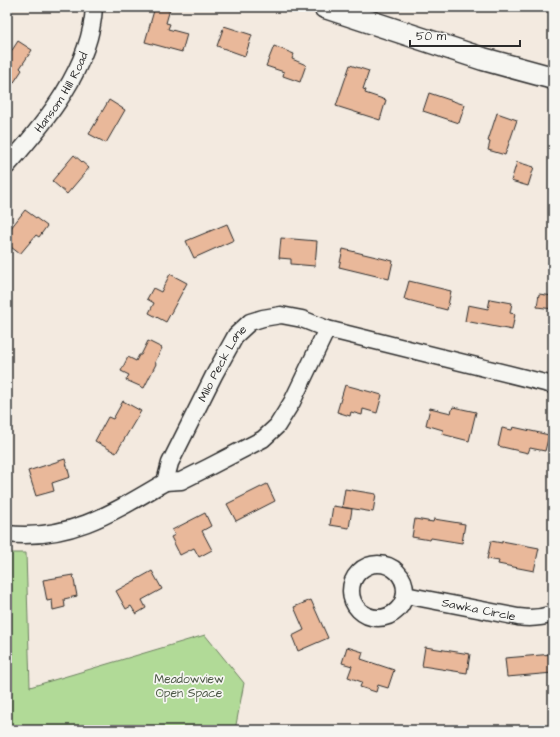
<svg xmlns="http://www.w3.org/2000/svg" width="560" height="737" font-family="'Architects Daughter',sans-serif">
	<style>
		.green { fill: #b1da97; stroke: #6e8261 }
		.building { fill: #e9b89a; stroke: #2b2b2b }
		.lines { fill: none; stroke-linecap: round; stroke-linejoin: round }
		.street-casing { stroke: #2b2b2b; stroke-width: 19 }
		.primary-casing { stroke: #2b2b2b; stroke-width: 25 }
		.street { stroke: #f6f6f2; stroke-width: 16 }
		.primary { stroke: #f6f6f2; stroke-width: 22 }
		.labels { text-anchor: middle; dominant-baseline: central; stroke-width: 3.5; stroke-linejoin: round; paint-order: stroke }
		.street-label { font-size: 12px; fill: #2b2b2b; stroke: #f6f6f2 }
		.park-label { font-size: 12px; fill: #4c5746; stroke: #f6f6f2 }
	</style>
	<rect width="100%" height="100%" fill="#f3eae0"/>
	<filter id="ink" filterUnits="userSpaceOnUse"><feTurbulence type="fractalNoise" baseFrequency=".025" numOctaves="2"/><feDisplacementMap in="SourceGraphic" scale="8" xChannelSelector="R" yChannelSelector="G"/><feConvolveMatrix kernelMatrix="1 2 1 2 8 2 1 2 1" color-interpolation-filters="sRGB"/></filter>
	<g filter="url(#ink)">
		<path class="green" d="M 7,553 L 26,553 L 30,687 L 205,635 L 244,683 L 235,730 L 7,730 Z"/>
		<path class="building" d="M 155,7 L 163,7 L 170,9 L 166,23 L 170,24 L 168,29 L 187,34 L 182,52 L 145,42 Z
			M 224,26 L 252,35 L 245,56 L 217,46 Z
			M 18,41 L 32,50 L 20,68 L 22,70 L 7,93 L 7,58 Z
			M 274,46 L 294,54 L 292,59 L 306,65 L 300,82 L 283,76 L 284,72 L 266,66 Z
			M 350,65 L 369,71 L 363,89 L 366,90 L 365,93 L 386,100 L 380,120 L 336,106 Z
			M 429,93 L 465,105 L 459,123 L 423,111 Z
			M 109,100 L 125,110 L 106,143 L 89,134 Z
			M 497,113 L 517,120 L 505,155 L 488,150 L 490,142 L 488,141 Z
			M 74,155 L 89,168 L 67,194 L 52,181 Z
			M 517,162 L 534,167 L 528,186 L 511,181 Z
			M 25,210 L 47,226 L 39,237 L 36,235 L 20,254 L 7,244 L 7,233 Z
			M 227,224 L 234,240 L 194,258 L 186,241 Z
			M 281,238 L 317,241 L 315,266 L 291,264 L 291,259 L 279,258 Z
			M 343,249 L 393,261 L 389,279 L 339,267 Z
			M 170,274 L 187,283 L 166,322 L 149,313 L 154,303 L 147,299 L 153,288 L 161,292 Z
			M 409,281 L 451,291 L 447,310 L 404,299 Z
			M 539,294 L 553,296 L 553,309 L 537,307 Z
			M 490,299 L 512,303 L 510,313 L 515,314 L 512,330 L 465,321 L 468,305 L 488,309 Z
			M 148,341 L 162,348 L 155,362 L 156,364 L 144,388 L 126,380 L 129,375 L 121,371 L 128,357 L 136,361 L 139,355 L 141,355 Z
			M 345,385 L 382,395 L 377,413 L 363,409 L 362,415 L 351,412 L 350,416 L 337,412 Z
			M 123,401 L 141,411 L 116,453 L 95,441 L 108,417 L 113,419 Z
			M 453,407 L 476,412 L 469,441 L 442,434 L 443,430 L 426,425 L 430,408 L 451,413 Z
			M 513,427 L 549,435 L 545,451 L 530,448 L 528,453 L 498,446 L 502,428 L 512,430 Z
			M 65,459 L 70,477 L 52,483 L 54,491 L 36,496 L 28,471 Z
			M 267,484 L 275,501 L 236,521 L 227,504 Z
			M 345,489 L 376,494 L 373,512 L 342,507 Z
			M 333,506 L 352,509 L 349,528 L 330,525 Z
			M 205,513 L 211,526 L 202,531 L 212,550 L 199,557 L 194,548 L 180,555 L 171,537 L 175,535 L 172,530 Z
			M 415,519 L 433,522 L 434,519 L 465,524 L 462,543 L 431,538 L 430,540 L 412,537 Z
			M 491,541 L 502,543 L 502,541 L 539,548 L 534,571 L 498,564 L 499,561 L 487,559 Z
			M 152,571 L 162,589 L 142,600 L 146,608 L 136,614 L 131,606 L 126,609 L 116,591 Z
			M 73,575 L 77,596 L 64,599 L 65,607 L 53,610 L 52,600 L 47,601 L 43,580 Z
			M 311,600 L 328,638 L 298,651 L 292,636 L 304,630 L 294,607 Z
			M 347,647 L 363,652 L 361,659 L 394,670 L 388,688 L 378,685 L 376,692 L 360,687 L 362,682 L 348,677 L 352,666 L 342,663 Z
			M 425,647 L 470,654 L 467,673 L 422,666 Z
			M 553,654 L 553,673 L 507,677 L 505,658 Z"/>
		<g class="lines">
			<g class="street-casing">
				<g id="street">
					<path id="s1" d="M 7,166 C 45,123 91,68 94,7"/>
					<path d="M 165,482 L 181,481 L 209,467 L 263,439 L 277,426 L 292,402 L 327,329"/>
					<path id="s2" d="M 7,534 C 69,541 114,512 165,482 L 170,463 L 214,375 L 236,335 L 250,322 L 263,318 L 281,315 L 302,319 L 327,329 L 553,385"/>
					<circle cx="378" cy="591" r="27"/>
					<path id="s3" d="M 405,595 L 518,617 C 531,619 541,618 553,614"/>
				</g>
			</g>
			<g class="primary-casing">
				<path id="primary" d="M 325,7 L 483,59 L 553,78"/>
			</g>
			<use href="#street" class="street"/>
			<use href="#primary" class="primary"/>
		</g>
	</g>
	<g class="labels">
		<g class="street-label">
			<text stroke="none"><textPath href="#s1" startOffset="92">Hansom Hill Road</textPath></text>
			<text stroke="none"><textPath href="#s2" startOffset="302">Milo Peck Lane</textPath></text>
			<text stroke="none"><textPath href="#s3" startOffset="75">Sawka Circle</textPath></text>
		</g>
		<g class="park-label">
			<text x="189" y="679">Meadowview<tspan x="189" dy="14">Open Space</tspan></text>
		</g>
	</g>
	<rect width="560" height="737" fill="none" stroke="#f6f6f2" stroke-width="24"/>
	<rect x="12" y="12" width="536" height="713" fill="none" stroke="#2b2b2b" stroke-width="1.5" filter="url(#ink)"/>
	<path d="M410 40v6h110v-6" fill="none" stroke="#2b2b2b" stroke-width="2"/>
	<text x="416" y="40" font-size="12" fill="#2b2b2b" stroke="#f6f6f2" stroke-width="3" paint-order="stroke">50 m</text>
</svg>
